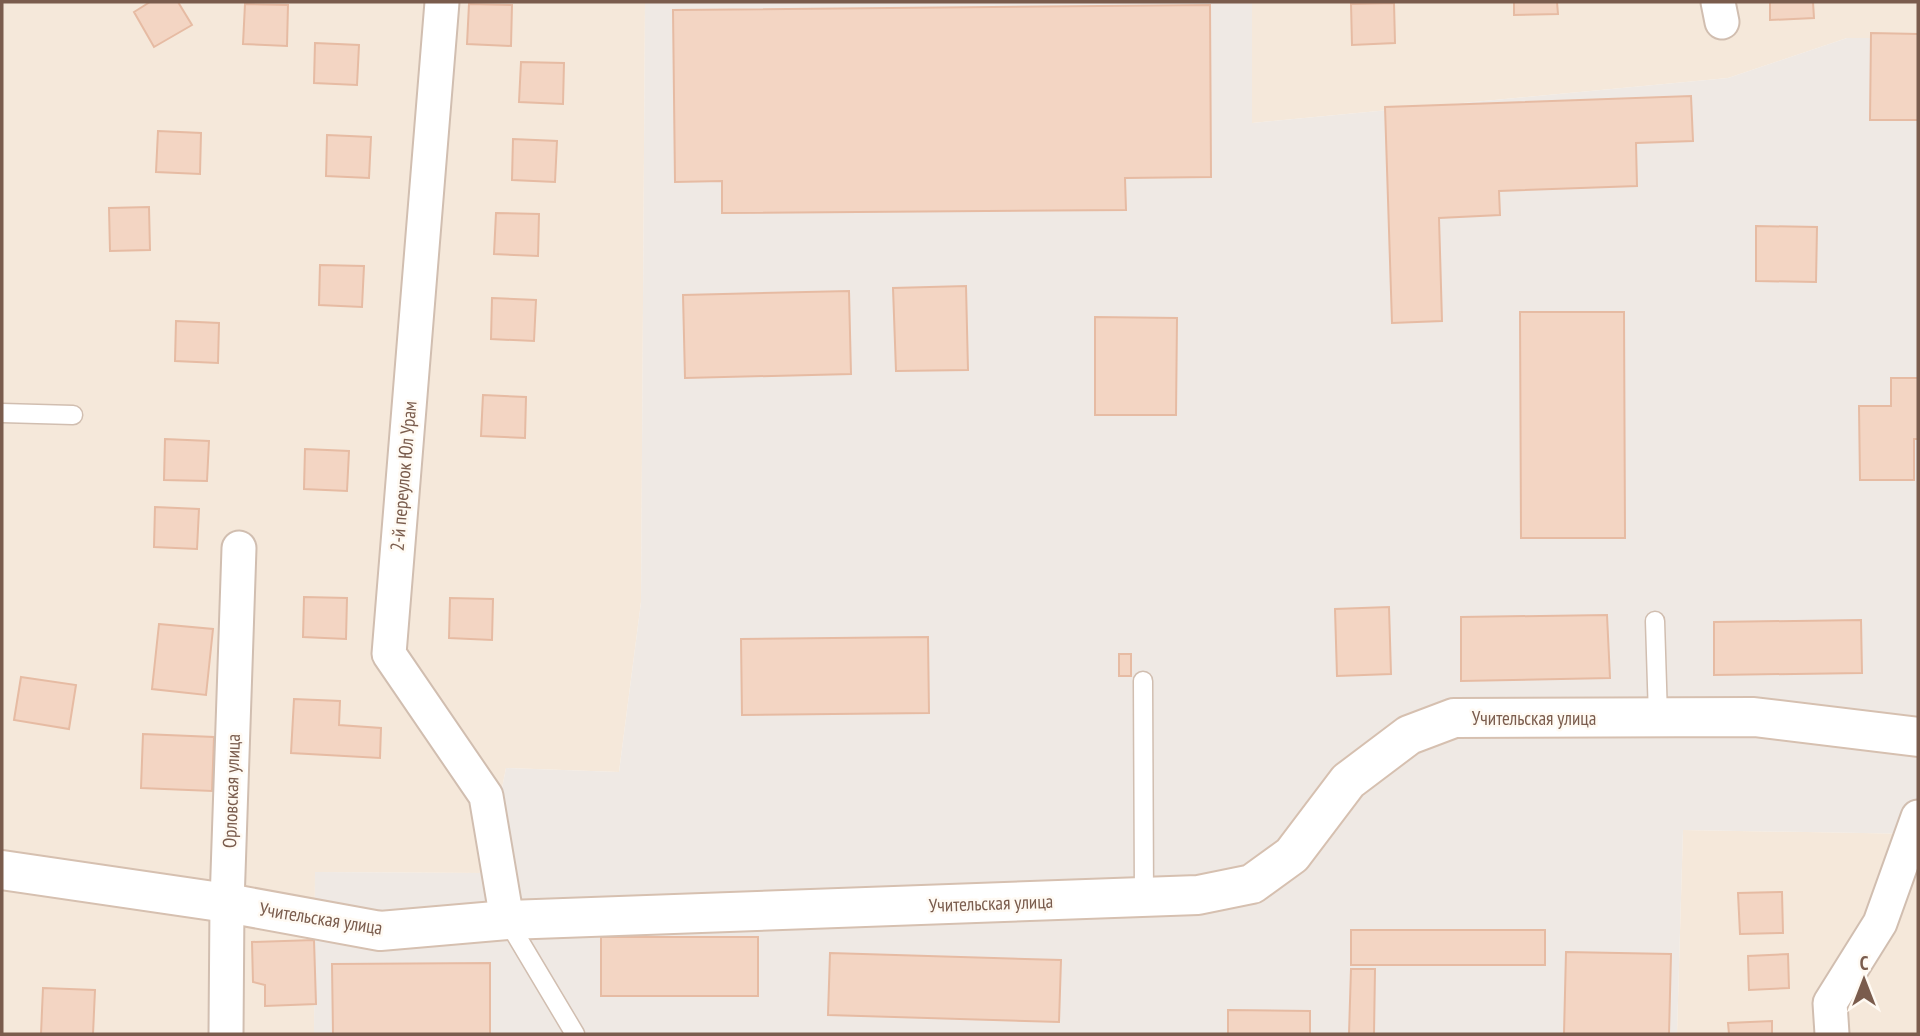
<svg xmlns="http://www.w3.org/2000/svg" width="1920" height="1036" font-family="'PT Sans Narrow',sans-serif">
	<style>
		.residential { fill: #f5e8da }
		.industrial { fill: #efe9e4 }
		.building { fill: #f3d5c3; stroke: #e6bba3; stroke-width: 2 }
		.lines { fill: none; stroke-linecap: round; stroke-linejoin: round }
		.lane-casing { stroke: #d1beb0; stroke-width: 21 }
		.street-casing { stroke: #d1beb0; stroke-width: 37 }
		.secondary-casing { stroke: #d6c0b0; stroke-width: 42 }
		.lane { stroke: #fff; stroke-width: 18 }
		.street { stroke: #fff; stroke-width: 33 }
		.secondary { stroke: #fff; stroke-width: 38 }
		.labels { text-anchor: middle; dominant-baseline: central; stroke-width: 5; stroke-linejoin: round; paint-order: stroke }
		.street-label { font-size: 19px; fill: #7a5c4d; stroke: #fffaf3 }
	</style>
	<rect width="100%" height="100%" fill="#fdf6ec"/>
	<path class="residential" d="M 2,2 L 645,2 L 641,602 L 619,772 L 506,768 L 485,873 L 315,872 L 314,1034 L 2,1034 Z
		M 1252,2 L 1918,2 L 1918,38 L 1847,38 L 1728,78 L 1252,123 Z
		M 1683,830 L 1918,834 L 1918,1034 L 1677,1034 Z"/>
	<path class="industrial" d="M 645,2 L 1252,2 L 1252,123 L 1728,78 L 1847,38 L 1918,38 L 1918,834 L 1683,830 L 1677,1034 L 314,1034 L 315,872 L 485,873 L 506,768 L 619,772 L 641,602 Z"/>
	<path class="building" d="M 150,2 L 178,2 L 192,25 L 154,47 L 134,12 Z
		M 1514,2 L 1557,2 L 1558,14 L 1514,15 Z
		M 1770,2 L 1813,2 L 1814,18 L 1770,20 Z
		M 1394,3 L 1395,43 L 1352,45 L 1351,4 Z
		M 245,4 L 288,5 L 287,46 L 243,44 Z
		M 469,4 L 512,5 L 511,46 L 467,44 Z
		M 1210,5 L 1211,177 L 1125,178 L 1126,210 L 722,213 L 722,181 L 675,182 L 673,10 Z
		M 1871,33 L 1918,34 L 1918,120 L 1870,120 Z
		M 315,43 L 359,45 L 357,85 L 314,83 Z
		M 521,62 L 564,63 L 563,104 L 519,102 Z
		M 1691,96 L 1693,141 L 1636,143 L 1637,186 L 1499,191 L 1500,215 L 1439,218 L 1442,321 L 1392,323 L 1385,107 Z
		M 158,131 L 201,133 L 200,174 L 156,172 Z
		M 327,135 L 371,137 L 369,178 L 326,176 Z
		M 513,139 L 557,141 L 555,182 L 512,180 Z
		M 149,207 L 150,250 L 110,251 L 109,208 Z
		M 496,213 L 539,214 L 538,256 L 494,254 Z
		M 1756,226 L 1817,227 L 1816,282 L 1756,281 Z
		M 320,265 L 364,266 L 362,307 L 319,305 Z
		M 966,286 L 968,370 L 896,371 L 893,288 Z
		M 849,291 L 851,374 L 685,378 L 683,295 Z
		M 492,298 L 536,300 L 534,341 L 491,339 Z
		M 1520,312 L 1624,312 L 1625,538 L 1521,538 Z
		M 1095,317 L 1177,318 L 1176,415 L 1095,415 Z
		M 176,321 L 219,323 L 218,363 L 175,361 Z
		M 1891,378 L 1918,378 L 1918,439 L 1914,439 L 1914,480 L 1860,480 L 1859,406 L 1891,406 Z
		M 483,395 L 526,397 L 525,438 L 481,436 Z
		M 165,439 L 209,441 L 207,481 L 164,480 Z
		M 305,449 L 349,451 L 347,491 L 304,489 Z
		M 155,507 L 199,509 L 197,549 L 154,547 Z
		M 304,597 L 347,598 L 346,639 L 303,637 Z
		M 450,598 L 493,599 L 492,640 L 449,638 Z
		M 1389,607 L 1391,674 L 1337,676 L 1335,609 Z
		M 1607,615 L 1610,678 L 1461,681 L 1461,617 Z
		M 1861,620 L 1862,673 L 1714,675 L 1714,622 Z
		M 159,624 L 213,629 L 206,695 L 152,689 Z
		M 928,637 L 929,713 L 742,715 L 741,639 Z
		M 1119,654 L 1131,654 L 1131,676 L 1119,676 Z
		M 21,677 L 76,685 L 69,729 L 14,720 Z
		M 294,699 L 340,701 L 339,725 L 381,728 L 380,758 L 291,753 Z
		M 143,734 L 214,737 L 212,791 L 141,788 Z
		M 1782,892 L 1783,933 L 1740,934 L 1738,893 Z
		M 1351,930 L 1545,930 L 1545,965 L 1351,965 Z
		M 601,937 L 758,937 L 758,996 L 601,996 Z
		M 314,940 L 316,1004 L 265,1006 L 265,985 L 253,982 L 252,942 Z
		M 1566,952 L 1671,954 L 1669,1034 L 1564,1034 Z
		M 830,953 L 1061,960 L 1059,1022 L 828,1015 Z
		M 1788,954 L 1789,988 L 1749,990 L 1748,956 Z
		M 490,963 L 490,1034 L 333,1034 L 332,964 Z
		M 1351,969 L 1375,969 L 1374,1034 L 1349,1034 Z
		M 43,988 L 95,990 L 93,1034 L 41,1034 Z
		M 1228,1010 L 1310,1011 L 1310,1034 L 1228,1034 Z
		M 1772,1021 L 1772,1034 L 1729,1034 L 1728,1023 Z"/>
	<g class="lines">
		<g class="lane-casing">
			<path id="lane" d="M 2,413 L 73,415
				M 1655,621 L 1658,717
				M 1143,681 L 1144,897
				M 507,920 L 575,1034"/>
		</g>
		<g class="street-casing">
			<path id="street" d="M 442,2 L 389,654 L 486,796 L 507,920
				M 1718,2 L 1722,22
				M 226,1034 L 227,903 L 239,548
				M 1832,1034 L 1830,1003 L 1880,923 L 1918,817"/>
		</g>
		<g class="secondary-casing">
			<path id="secondary" d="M 2,870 L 227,903 L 380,931 L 507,920 L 1198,895 L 1252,884 L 1292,855 L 1348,781 L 1409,735 L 1454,718 L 1754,717 L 1918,737"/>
		</g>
		<use href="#lane" class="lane"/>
		<use href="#street" class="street"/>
		<use href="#secondary" class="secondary"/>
	</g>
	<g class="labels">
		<g class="street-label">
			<text transform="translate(403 476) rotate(-85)">2-й переулок Юл Урам</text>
			<text x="1534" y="718">Учительская улица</text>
			<text transform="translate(231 791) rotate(-88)">Орловская улица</text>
			<text transform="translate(991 903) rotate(-2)">Учительская улица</text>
			<text transform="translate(321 918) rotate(9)">Учительская улица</text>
		</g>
	</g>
	<rect width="1920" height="1036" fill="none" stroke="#7a5c4d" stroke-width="7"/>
	<g transform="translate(1864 980)" stroke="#fffaf3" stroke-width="5" paint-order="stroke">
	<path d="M0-5L12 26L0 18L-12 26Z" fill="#7a5c4d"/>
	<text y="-10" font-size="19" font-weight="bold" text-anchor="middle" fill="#7a5c4d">С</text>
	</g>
</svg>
